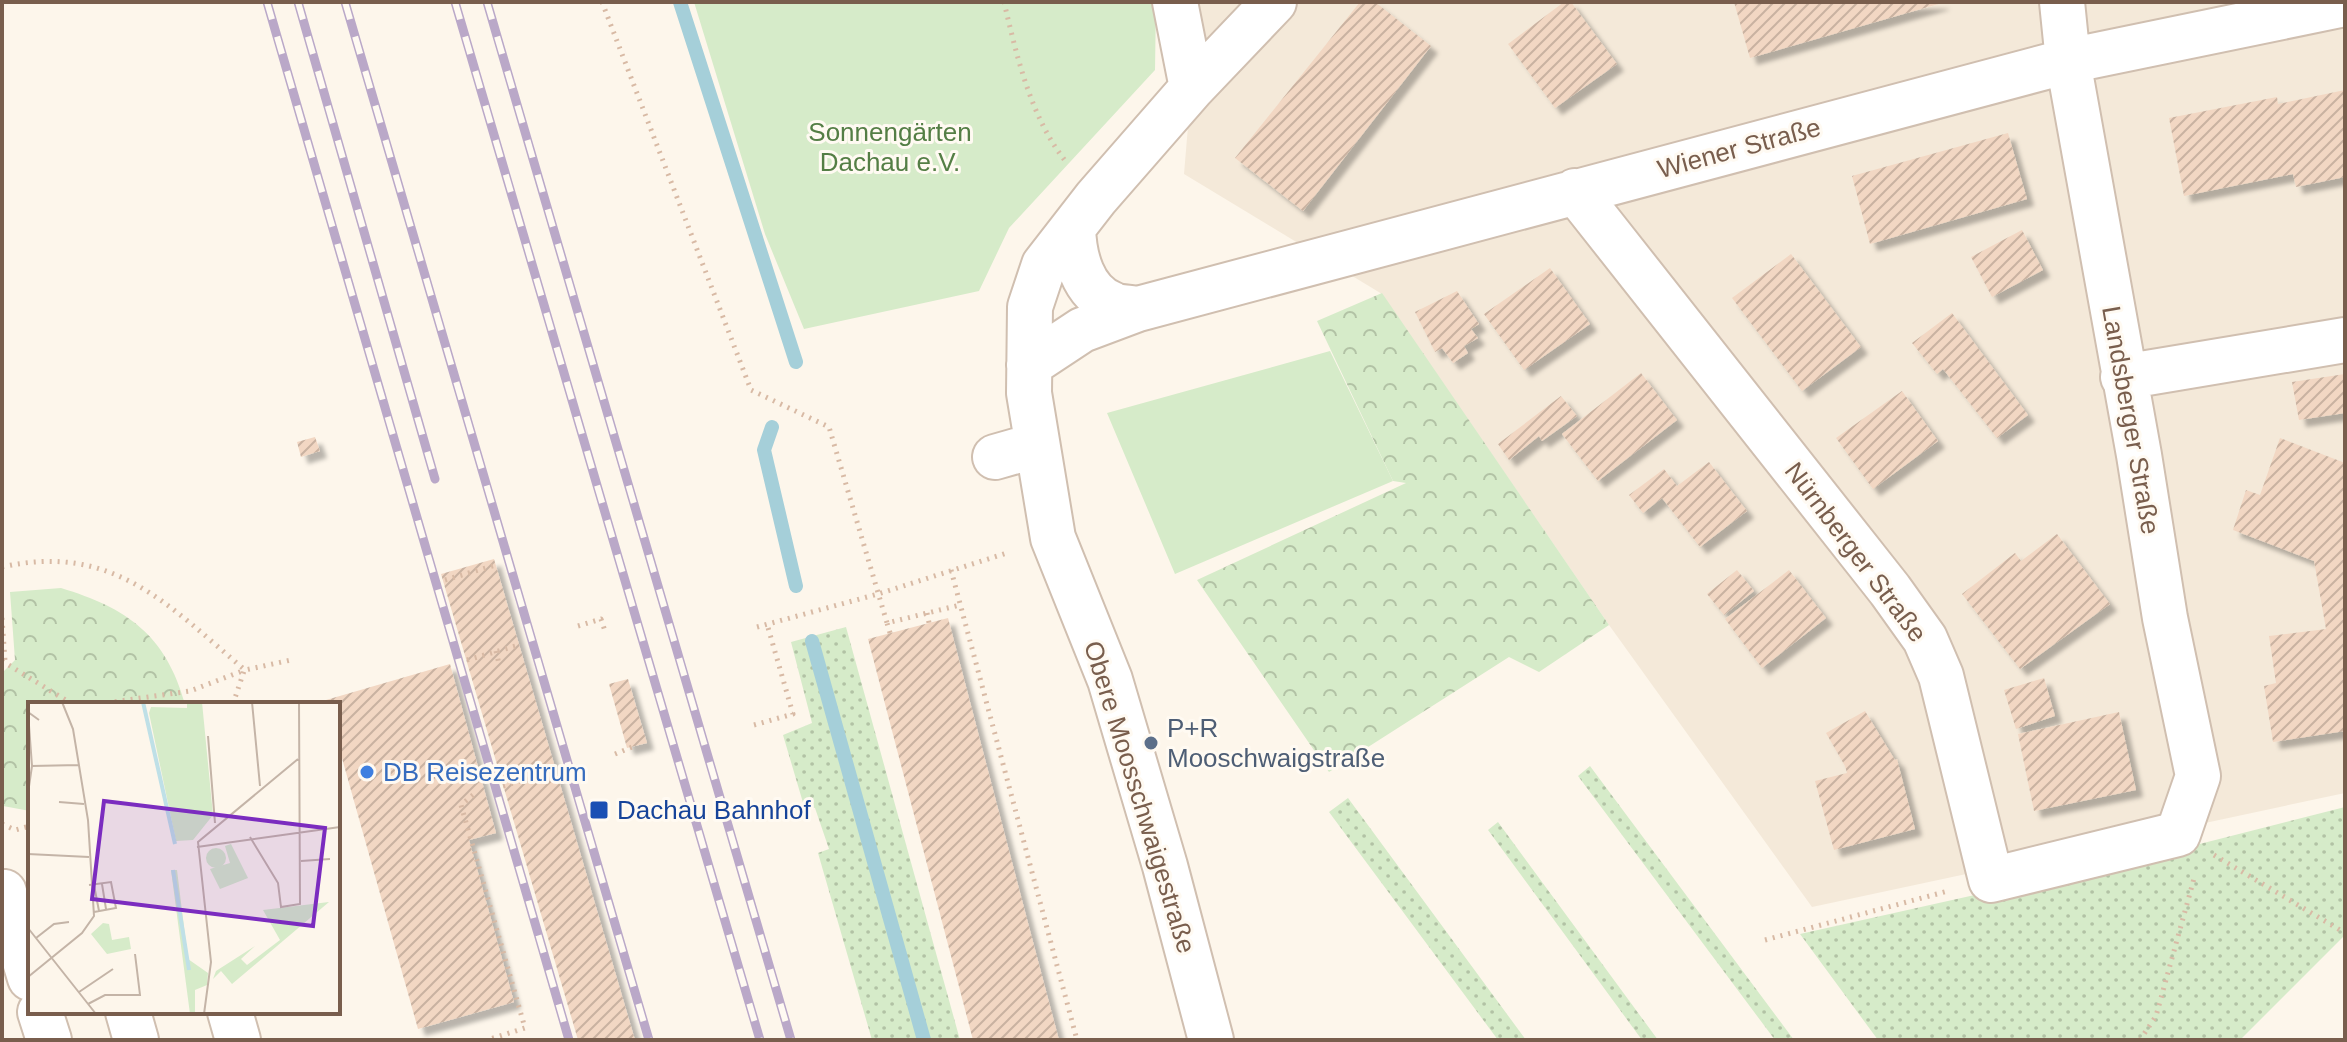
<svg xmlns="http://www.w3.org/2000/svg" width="2347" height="1042" font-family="Arial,sans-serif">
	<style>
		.residential { fill: #f4e9d9 }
		.grass { fill: url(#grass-dots) }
		.forest { fill: url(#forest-crowns) }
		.garden { fill: #d6ebc9 }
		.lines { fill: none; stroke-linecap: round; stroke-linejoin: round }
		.stream { stroke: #a5cfd9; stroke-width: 14 }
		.building { fill: url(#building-hatch); filter: url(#shadow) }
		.minor-casing { stroke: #d0bfb0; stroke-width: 48 }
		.path { stroke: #d8baa5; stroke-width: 5; stroke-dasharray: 2 6; stroke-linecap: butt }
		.minor { stroke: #fff; stroke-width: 44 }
		.rail-casing { stroke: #baa8c8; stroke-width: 9 }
		.rail { stroke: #fffaf2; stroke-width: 6; stroke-dasharray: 18; stroke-linecap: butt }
		.service-dot { fill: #5c6f8a; stroke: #fffaf2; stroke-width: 3 }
		.shop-dot { fill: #3f7fe0; stroke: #fffaf2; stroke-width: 3 }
		.transit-dot { fill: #1a4fb4; stroke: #fffaf2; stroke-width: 3 }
		.labels { text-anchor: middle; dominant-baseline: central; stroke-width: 6; stroke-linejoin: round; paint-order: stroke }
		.park-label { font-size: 26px; fill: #547e45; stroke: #fffaf2 }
		.street-label { font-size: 26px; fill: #795e4d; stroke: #fffaf2 }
		.service-label { font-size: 26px; fill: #4e5e75; stroke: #fffaf2; text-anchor: start }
		.shop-label { font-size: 26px; fill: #366cbe; stroke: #fffaf2; text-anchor: start }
		.transit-label { font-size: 26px; fill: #164399; stroke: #fffaf2; text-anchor: start }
		.inset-river { fill: none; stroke: #bfe0e7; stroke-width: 4 }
		.inset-road { fill: none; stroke: #c4b4a7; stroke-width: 2 }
		.view { fill: #7b2cbf; fill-opacity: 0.15; stroke: #7b2cbf; stroke-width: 4 }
		.inset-edge { fill: none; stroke: #795e4d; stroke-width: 4 }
	</style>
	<defs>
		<pattern id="grass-dots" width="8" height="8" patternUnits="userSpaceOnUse" patternTransform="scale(2)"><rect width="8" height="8" fill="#d6ebc9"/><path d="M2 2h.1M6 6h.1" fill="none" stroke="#b2c2a5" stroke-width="1.8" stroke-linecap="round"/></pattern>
		<pattern id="forest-crowns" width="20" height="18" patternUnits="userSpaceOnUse" patternTransform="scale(2)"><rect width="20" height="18" fill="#d6ebc9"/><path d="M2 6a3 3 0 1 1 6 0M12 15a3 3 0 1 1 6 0" fill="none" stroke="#b2c2a5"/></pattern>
		<pattern id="building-hatch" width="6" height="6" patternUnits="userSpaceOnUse" patternTransform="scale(2)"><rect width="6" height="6" fill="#f2d7c3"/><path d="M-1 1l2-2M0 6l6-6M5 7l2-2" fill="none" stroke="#c9b2a1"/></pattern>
		<filter id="shadow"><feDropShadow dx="7" dy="7" stdDeviation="2" flood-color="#0004"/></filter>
	</defs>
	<rect width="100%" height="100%" fill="#fdf6eb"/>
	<path class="residential" d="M 1192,2 L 2345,2 L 2345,793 L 1812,907 L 1609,625 L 1382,294 L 1184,174 L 1197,19 Z"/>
	<path class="grass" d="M 846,627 L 960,1040 L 872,1040 L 818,853 L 829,849 L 815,808 L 804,806 L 783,735 L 812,723 L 791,642 Z
		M 1590,766 L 1794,1040 L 1775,1040 L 1578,776 Z
		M 1348,798 L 1526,1040 L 1498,1040 L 1329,812 Z
		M 2345,807 L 2345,935 L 2240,1040 L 1878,1040 L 1800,934 L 2176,850 Z
		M 1498,822 L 1658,1040 L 1642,1040 L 1488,830 Z"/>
	<path class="forest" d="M 1382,293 L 1609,625 L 1539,672 L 1509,657 L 1329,772 L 1197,580 L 1406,483 L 1393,481 L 1317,321 Z
		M 61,588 C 127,608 166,635 185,704 L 30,704 L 30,811 L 3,806 L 2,673 L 15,660 L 10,592 Z"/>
	<path class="garden" d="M 694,2 L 1156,2 L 1155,70 L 1009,228 L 979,291 L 804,329 L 765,234 Z
		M 1330,351 L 1393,481 L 1175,574 L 1107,413 Z"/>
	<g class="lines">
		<path class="stream" d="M 680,2 L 796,362
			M 772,427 L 764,450 L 796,586
			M 812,641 L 924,1040"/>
	</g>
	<path class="building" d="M 1360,2 L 1375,2 L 1431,46 L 1303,211 L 1235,158 Z
		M 1564,2 L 1571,2 L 1617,64 L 1555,108 L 1508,44 Z
		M 1734,2 L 1942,2 L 1942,3 L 1750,58 Z
		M 2345,90 L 2345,177 L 2296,187 L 2293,174 L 2184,196 L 2169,118 L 2277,97 L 2278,104 Z
		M 2008,133 L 2027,199 L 1870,244 L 1852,176 Z
		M 2022,230 L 2043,270 L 1992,297 L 1971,257 Z
		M 1791,254 L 1861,347 L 1802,391 L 1732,298 Z
		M 1550,268 L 1590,324 L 1524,370 L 1484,314 Z
		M 1457,291 L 1479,324 L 1471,329 L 1478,338 L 1464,346 L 1468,353 L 1453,363 L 1442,348 L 1435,352 L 1415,312 Z
		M 1952,313 L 2028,415 L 1997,438 L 1943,369 L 1937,374 L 1912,343 Z
		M 1641,373 L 1677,420 L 1598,481 L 1562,434 Z
		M 2345,374 L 2345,413 L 2299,420 L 2292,382 Z
		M 1902,391 L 1938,441 L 1873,489 L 1836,438 Z
		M 1561,396 L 1577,416 L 1542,441 L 1539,436 L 1509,460 L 1498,444 Z
		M 315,437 L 320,451 L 301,457 L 297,442 Z
		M 2280,438 L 2345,463 L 2345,731 L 2273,742 L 2264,686 L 2276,683 L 2269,636 L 2326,629 L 2314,561 L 2233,530 L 2246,490 L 2260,495 Z
		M 1709,462 L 1747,511 L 1700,547 L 1662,498 L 1643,513 L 1629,495 L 1664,469 L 1677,486 Z
		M 2057,534 L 2110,604 L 2020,669 L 1962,594 L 2015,553 L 2021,561 Z
		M 494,559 L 635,1040 L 578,1040 L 441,574 Z
		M 1737,570 L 1754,591 L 1724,615 L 1707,594 Z
		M 1789,570 L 1826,618 L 1762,668 L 1725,619 Z
		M 948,618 L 1028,923 L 1059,1040 L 973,1040 L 868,639 Z
		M 450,664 L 496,833 L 469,840 L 514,1002 L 418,1029 L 338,744 L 338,704 L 327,704 L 326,700 Z
		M 2044,678 L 2055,716 L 2016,729 L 2004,690 Z
		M 628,679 L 647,743 L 627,748 L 609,684 Z
		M 1865,711 L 1895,760 L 1897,759 L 1915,829 L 1834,850 L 1815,781 L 1847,773 L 1845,766 L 1826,733 Z
		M 2119,712 L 2136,790 L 2034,811 L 2018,734 Z"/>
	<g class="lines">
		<g class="minor-casing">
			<path id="minor" d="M 1175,2 L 1192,88
				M 1575,191 L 1890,590 L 1925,639 L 1941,676 L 1991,880 L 2178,834 L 2198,776 L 2165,618 L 2139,455 L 2068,61 L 2062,2
				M 1073,228 C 1074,256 1082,292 1112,304 C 1119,308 1130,307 1138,309
				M 1029,365 L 1082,330 L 1138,309 L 2068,61 L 2345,4
				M 2123,377 L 2345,340
				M 995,457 L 1037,445
				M 4,892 L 30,978
				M 40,1012 L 49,1040
				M 128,1012 L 136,1040
				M 230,1012 L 238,1040
				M 1211,1040 L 1165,866 L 1110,680 L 1053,538 L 1029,393 L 1030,307 L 1044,265 L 1096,198 L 1192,88 L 1274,2"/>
		</g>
		<path class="path" d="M 602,2 L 751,390 L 829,427 L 887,623
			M 1004,2 C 1017,57 1031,119 1067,163
			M 2,567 C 113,542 168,605 245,670 L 291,660
			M 951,570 L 1077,1040
			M 445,580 L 496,565
			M 927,613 L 929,623
			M 2,618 L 5,661
			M 578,626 L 601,619 L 606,634
			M 757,627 L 878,594 L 1010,552
			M 890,633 L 887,623 L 960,605
			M 496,651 L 499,664
			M 467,660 L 519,645
			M 2,661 L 72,704
			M 99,704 L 190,691 L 245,670
			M 233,704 L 244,671
			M 754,725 L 793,714 L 767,624
			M 338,752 L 340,752
			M 615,754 L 637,745
			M 503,786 L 556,771
			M 473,795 L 461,805 L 525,1028 L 487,1040
			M 2,824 L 15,830 L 30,826
			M 2214,855 L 2345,933
			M 1765,940 L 1948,891
			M 2140,1040 L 2156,1016 L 2195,875"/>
		<use href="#minor" class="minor"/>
		<g class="rail-casing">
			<path id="rail" d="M 267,2 L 569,1040
				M 298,2 L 435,479
				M 345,2 L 649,1040
				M 455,2 L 760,1040
				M 487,2 L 791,1040"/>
		</g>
		<use href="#rail" class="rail"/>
	</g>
	<circle class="service-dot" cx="1151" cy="743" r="8"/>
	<circle class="shop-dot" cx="367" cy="772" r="8"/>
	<rect class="transit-dot" x="589" y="800" width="20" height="20" rx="4"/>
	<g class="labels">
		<g class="park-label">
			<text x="890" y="132">Sonnengärten<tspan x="890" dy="30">Dachau e.V.</tspan></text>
		</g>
		<g class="street-label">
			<text transform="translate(1739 148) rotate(-15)">Wiener Straße</text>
			<text transform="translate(2131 420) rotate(80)">Landsberger Straße</text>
			<text transform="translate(1856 552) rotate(53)">Nürnberger Straße</text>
			<text transform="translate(1140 797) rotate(73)">Obere Moosschwaigestraße</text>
		</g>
		<g class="service-label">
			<text x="1167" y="728">P+R<tspan x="1167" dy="30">Mooschwaigstraße</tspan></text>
		</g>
		<g class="shop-label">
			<text x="383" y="772">DB Reisezentrum</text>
		</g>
		<g class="transit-label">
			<text x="617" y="810">Dachau Bahnhof</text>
		</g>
	</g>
	<g transform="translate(28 702)">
		<rect width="312" height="312" fill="#fdf6eb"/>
		<path d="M 143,168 L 149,168 L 160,257 L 180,271 L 179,283 L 167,288 L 167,312 L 162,312 ZM 301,200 L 204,282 L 193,269 L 185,277 L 188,269 L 227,244 L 213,257 L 219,263 L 252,238 L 235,208 Z" fill="#d6ebc9"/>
		<path d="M 203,142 L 220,176 L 192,187 L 182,167 L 202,161 L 197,144 ZM 75,221 L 81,222 L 84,238 L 101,235 L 103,247 L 79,252 L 63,232 Z" fill="#d6ebc9"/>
		<path d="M 159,0 L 174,0 L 185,113 L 165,138 L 148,139 L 121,11 L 123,5 L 159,6 ZM178 156a10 10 0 1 1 20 0a10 10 0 1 1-20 0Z" fill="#d6ebc9"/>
		<path class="inset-river" d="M 115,0 L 147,142M 145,168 L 161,268"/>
		<path class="inset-road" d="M 224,0 L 232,84M 180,34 L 187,121M 4,64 L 0,10 L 11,18M 0,91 L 4,64 L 51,63M 31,100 L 56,102M 222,135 L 250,181 L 253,205 L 272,202 L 271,0M 169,145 L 312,125M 0,152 L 61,155M 273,159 L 302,157M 74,182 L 78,207M 61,183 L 83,180 L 88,206 L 66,210M 66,183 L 71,209M 0,226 L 68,312M 8,236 L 26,222 L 41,220M 0,275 L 54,231 L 66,214 L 60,118 L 45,27 L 34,0M 51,290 L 85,267M 60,302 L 77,293 L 112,293 L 107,252M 176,312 L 183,260 L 170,140 L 270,57"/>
		<path class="view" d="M 76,99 L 297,126 L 285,224 L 64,197 Z"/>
		<rect width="312" height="312" class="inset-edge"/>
	</g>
	<rect width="2347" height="1042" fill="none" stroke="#795e4d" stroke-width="8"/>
</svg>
